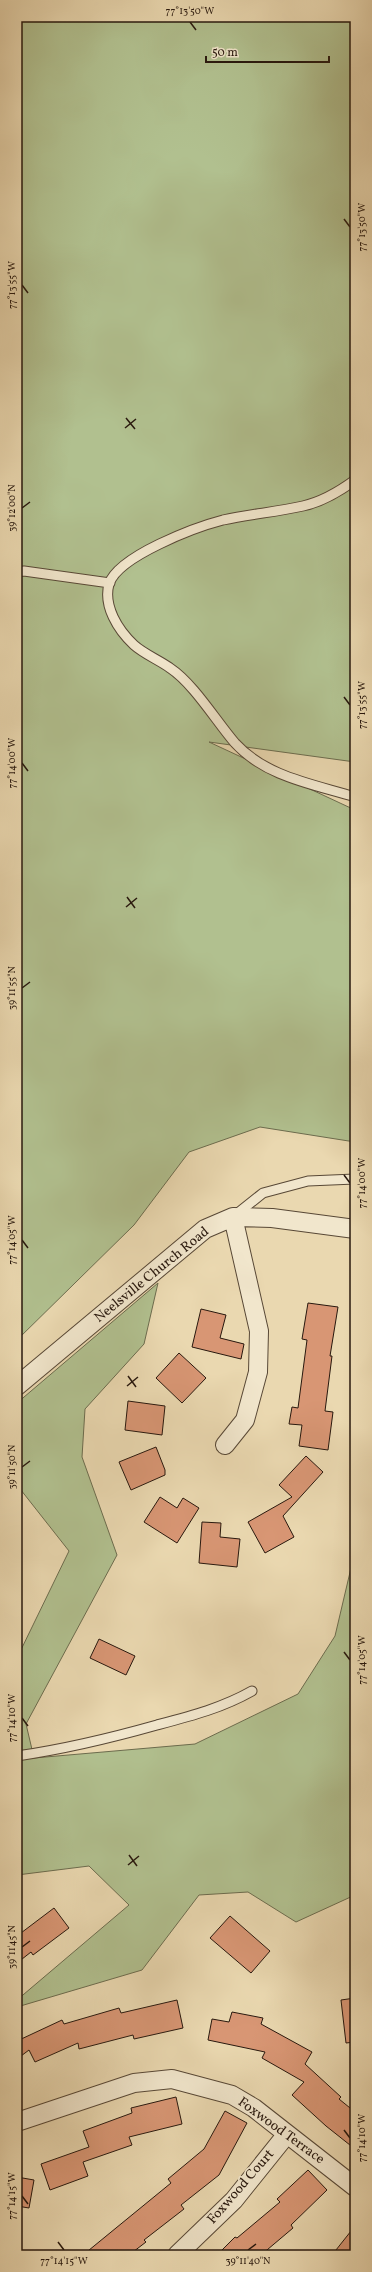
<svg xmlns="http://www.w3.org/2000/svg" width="372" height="2272" font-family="Vollkorn,serif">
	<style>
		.green { fill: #b1c08f; stroke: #6c6c4e }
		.building { fill: #d89674; stroke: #28180e }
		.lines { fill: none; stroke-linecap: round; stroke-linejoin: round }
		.service-casing { stroke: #584836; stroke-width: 11 }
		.minor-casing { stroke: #584836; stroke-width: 20 }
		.service { stroke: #f1e6cc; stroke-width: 9 }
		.minor { stroke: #f1e6cc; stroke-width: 18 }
		.ticks { fill: none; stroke: #28180e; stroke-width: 1.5 }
		.labels { text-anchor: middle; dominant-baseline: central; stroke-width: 3.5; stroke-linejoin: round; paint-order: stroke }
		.street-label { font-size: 14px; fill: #28180e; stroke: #f1e6cc }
		.neatline { fill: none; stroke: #28180e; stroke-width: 1.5 }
		.ticks-label { font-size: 10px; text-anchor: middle; fill: #28180e }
	</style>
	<rect width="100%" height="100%" fill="#ead8b0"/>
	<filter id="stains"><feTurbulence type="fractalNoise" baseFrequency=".005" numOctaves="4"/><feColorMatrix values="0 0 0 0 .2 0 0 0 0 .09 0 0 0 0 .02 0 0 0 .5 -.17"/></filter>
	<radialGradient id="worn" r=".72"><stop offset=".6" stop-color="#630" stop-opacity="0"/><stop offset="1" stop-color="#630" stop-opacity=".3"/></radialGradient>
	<path class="green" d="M 17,17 L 355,17 L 355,762 L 209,742 L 355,810 L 355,1142 L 260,1127 L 189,1152 L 134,1225 L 17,1340 Z
		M 158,1283 L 144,1344 L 85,1409 L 82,1457 L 117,1555 L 26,1724 L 34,1758 L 195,1744 L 298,1694 L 335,1636 L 355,1551 L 355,1895 L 296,1922 L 248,1892 L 199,1895 L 142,1970 L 17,2007 L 17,2000 L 129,1905 L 89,1866 L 17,1875 L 17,1658 L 69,1551 L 17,1485 L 17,1403 Z"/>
	<path class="building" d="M 308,1303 L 338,1307 L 330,1356 L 332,1356 L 325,1411 L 333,1412 L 328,1450 L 299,1446 L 302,1425 L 289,1424 L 292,1407 L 298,1408 L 307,1340 L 302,1339 Z
		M 201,1309 L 226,1315 L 220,1338 L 244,1344 L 241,1359 L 192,1347 Z
		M 179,1353 L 206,1378 L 182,1403 L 156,1378 Z
		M 128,1401 L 165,1406 L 162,1435 L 125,1430 Z
		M 156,1447 L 165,1470 L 165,1475 L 131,1490 L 119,1462 Z
		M 306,1456 L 323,1472 L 283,1516 L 294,1537 L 265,1553 L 248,1522 L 292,1497 L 279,1485 Z
		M 160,1497 L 177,1508 L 183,1498 L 199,1508 L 177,1543 L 144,1522 Z
		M 202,1522 L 221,1523 L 220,1537 L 240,1539 L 237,1567 L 199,1563 Z
		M 99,1639 L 135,1656 L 126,1675 L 90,1658 Z
		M 54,1908 L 69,1928 L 33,1955 L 31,1952 L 17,1963 L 17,1936 Z
		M 230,1916 L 270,1951 L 251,1973 L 210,1938 Z
		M 355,1998 L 355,2042 L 346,2043 L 341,2000 Z
		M 177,2000 L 183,2028 L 134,2039 L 133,2035 L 79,2049 L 78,2043 L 35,2062 L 29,2050 L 17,2059 L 17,2041 L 62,2020 L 64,2024 L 119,2008 L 121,2013 Z
		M 232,2012 L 263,2018 L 261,2024 L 312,2052 L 305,2064 L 341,2097 L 339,2099 L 355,2112 L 355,2149 L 326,2126 L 292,2095 L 304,2082 L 262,2058 L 265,2052 L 208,2040 L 212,2019 L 229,2022 Z
		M 176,2097 L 182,2124 L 129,2137 L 132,2145 L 83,2162 L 88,2176 L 50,2190 L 41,2164 L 89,2147 L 83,2131 L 132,2113 L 131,2108 Z
		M 225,2111 L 247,2123 L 219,2175 L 181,2205 L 184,2209 L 144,2240 L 146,2242 L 129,2255 L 83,2255 L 171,2183 L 168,2179 L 204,2149 Z
		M 308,2170 L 327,2190 L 291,2225 L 293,2228 L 261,2255 L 217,2255 L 235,2237 L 237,2238 L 280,2202 L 277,2199 Z
		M 17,2177 L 34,2180 L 29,2208 L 17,2206 Z
		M 355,2226 L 355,2255 L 332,2255 Z"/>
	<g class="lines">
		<g class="service-casing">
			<path id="service" d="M 355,480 C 340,491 321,502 303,506 C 277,512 250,514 223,520 C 196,527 118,556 109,584 C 103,606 118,630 134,645 C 144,654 159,660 170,668 C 194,684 216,721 235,743 C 266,777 313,784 355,797
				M 17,572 L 24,571 L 110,583
				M 234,1216 L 263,1193 L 308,1181 L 355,1179
				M 17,1756 C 65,1749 111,1738 157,1725 C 191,1716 222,1708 252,1691"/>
		</g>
		<g class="minor-casing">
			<path id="minor" d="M 17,1386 L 205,1229 L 233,1217 L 272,1218 L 355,1229
				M 225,1445 L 245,1420 L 258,1372 L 259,1331 L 233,1217
				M 17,2122 L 134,2083 L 172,2079 L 232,2095 L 254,2108 L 355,2187
				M 177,2255 L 234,2200 L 287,2134"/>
		</g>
		<use href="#service" class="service"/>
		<use href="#minor" class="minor"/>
	</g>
	<path class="ticks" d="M 190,22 L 196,30M 344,219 L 350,227M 22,285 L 28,293M 126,418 L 135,429M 125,428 L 136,419M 22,508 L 30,502M 344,697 L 350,705M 22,763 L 28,771M 127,897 L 135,908M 126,907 L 137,898M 22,988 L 30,982M 344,1175 L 350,1183M 22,1240 L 28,1248M 128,1376 L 136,1387M 127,1386 L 138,1377M 22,1467 L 30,1461M 344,1652 L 350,1660M 22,1718 L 28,1726M 129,1855 L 137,1866M 128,1865 L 139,1856M 22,1947 L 30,1941M 344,2130 L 350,2138M 22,2196 L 28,2204M 58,2242 L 64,2250M 248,2250 L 256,2244"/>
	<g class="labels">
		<g class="street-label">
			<text transform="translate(152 1275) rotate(-39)">Neelsville Church Road</text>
			<text transform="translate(281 2131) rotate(36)">Foxwood Terrace</text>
			<text transform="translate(241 2187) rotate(-49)">Foxwood Court</text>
		</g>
	</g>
	<rect width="372" height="2272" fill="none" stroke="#ead8b0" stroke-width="44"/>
	<path d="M206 56v6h123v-6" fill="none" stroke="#28180e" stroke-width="2"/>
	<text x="212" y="56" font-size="12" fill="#28180e" stroke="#f1e6cc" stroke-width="3" paint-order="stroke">50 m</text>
	<rect x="22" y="22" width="328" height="2228" class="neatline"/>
	<g class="ticks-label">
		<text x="190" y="14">77°13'50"W</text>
		<text transform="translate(361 227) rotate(-90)" y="4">77°13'50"W</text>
		<text transform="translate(11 285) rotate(-90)" y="4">77°13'55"W</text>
		<text transform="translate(11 508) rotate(-90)" y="4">39°12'00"N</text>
		<text transform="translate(361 705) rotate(-90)" y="4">77°13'55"W</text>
		<text transform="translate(11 763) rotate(-90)" y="4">77°14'00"W</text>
		<text transform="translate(11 988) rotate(-90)" y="4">39°11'55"N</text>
		<text transform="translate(361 1183) rotate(-90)" y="4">77°14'00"W</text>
		<text transform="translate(11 1240) rotate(-90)" y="4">77°14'05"W</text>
		<text transform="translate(11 1467) rotate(-90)" y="4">39°11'50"N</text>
		<text transform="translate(361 1660) rotate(-90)" y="4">77°14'05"W</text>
		<text transform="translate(11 1718) rotate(-90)" y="4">77°14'10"W</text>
		<text transform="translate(11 1947) rotate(-90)" y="4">39°11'45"N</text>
		<text transform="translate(361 2138) rotate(-90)" y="4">77°14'10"W</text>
		<text transform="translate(11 2196) rotate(-90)" y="4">77°14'15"W</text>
		<text x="64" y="2264">77°14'15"W</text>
		<text x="248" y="2264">39°11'40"N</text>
	</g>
	<rect width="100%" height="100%" filter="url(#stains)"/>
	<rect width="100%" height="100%" fill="url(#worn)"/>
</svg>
